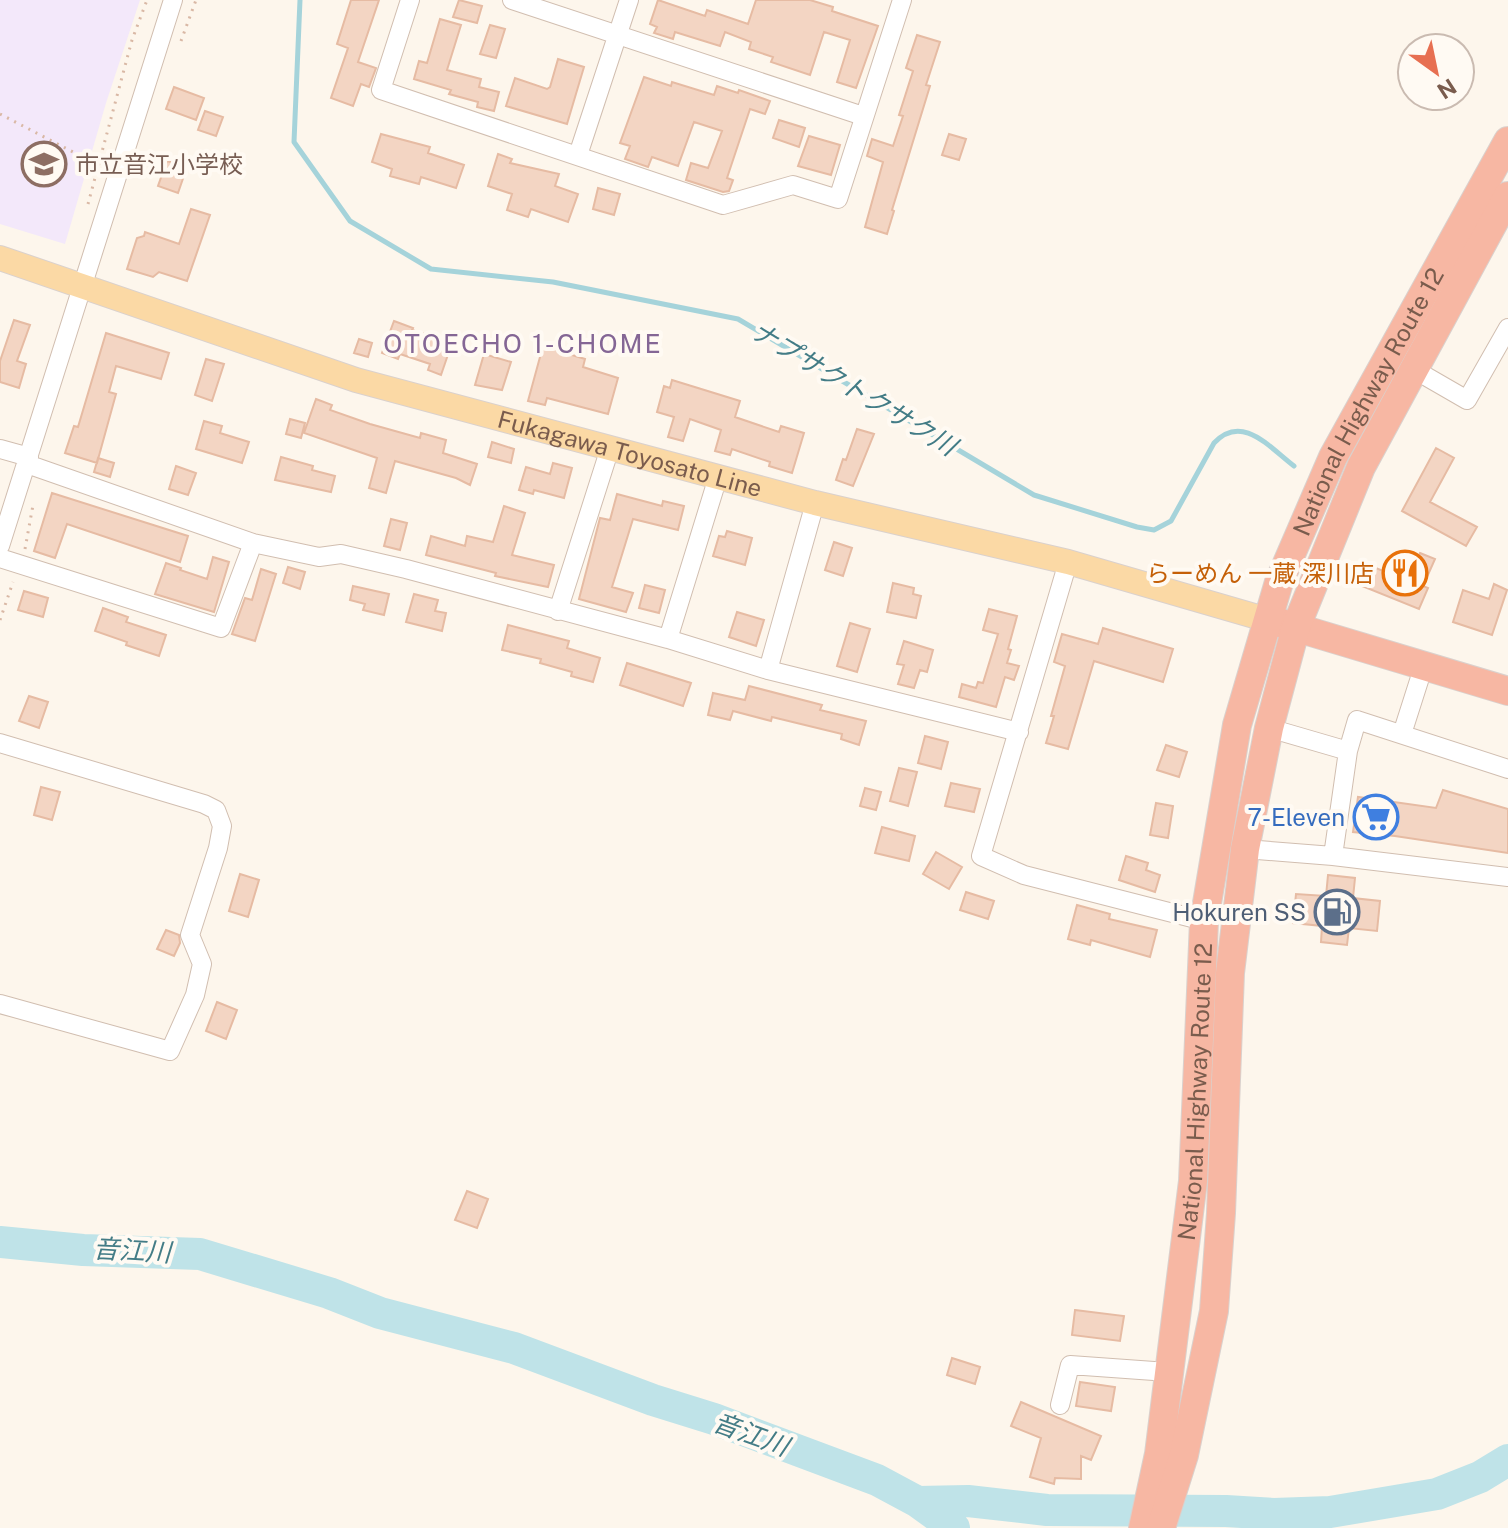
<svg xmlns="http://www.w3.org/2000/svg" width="1508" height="1528" font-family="'Public Sans','Noto Sans JP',sans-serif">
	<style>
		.education { fill: #f3e8fa }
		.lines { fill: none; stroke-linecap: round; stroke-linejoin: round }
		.stream { stroke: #a5d3da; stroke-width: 5 }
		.river { stroke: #bfe3e8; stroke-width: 32 }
		.building { fill: #f3d5c3; stroke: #e6bba3; stroke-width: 2 }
		.minor-casing { stroke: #d1beb0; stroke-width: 20 }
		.major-casing { stroke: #dad1cd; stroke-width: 26 }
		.highway-casing { stroke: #dad1cd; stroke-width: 30 }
		.path { stroke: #d9b8a5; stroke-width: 3; stroke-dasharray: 2 6; stroke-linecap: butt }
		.minor { stroke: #fff; stroke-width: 18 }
		.major { stroke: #fbd9a5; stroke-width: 24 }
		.highway { stroke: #f7b7a3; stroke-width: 28 }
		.labels { text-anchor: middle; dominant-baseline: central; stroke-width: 8; stroke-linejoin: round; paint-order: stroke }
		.education-label { font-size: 24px; fill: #785e54; stroke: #fffaf3; text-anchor: start }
		.street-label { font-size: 24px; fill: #7a5c4d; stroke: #fffaf3 }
		.food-label { font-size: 24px; fill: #c56008; stroke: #fffaf3; text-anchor: end }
		.shop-label { font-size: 24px; fill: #366cbe; stroke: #fffaf3; text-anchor: end }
		.service-label { font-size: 24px; fill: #4e5e75; stroke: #fffaf3; text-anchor: end }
		.neighbourhood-label { font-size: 26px; letter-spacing: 2px; fill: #846695; stroke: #fffaf3 }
		.water-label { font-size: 26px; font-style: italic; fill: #437c86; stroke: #fffaf3 }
	</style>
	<rect width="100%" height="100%" fill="#fdf6ec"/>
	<path class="education" d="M 0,0 L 140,0 L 106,103 L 65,244 L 0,224 Z"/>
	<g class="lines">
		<path class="stream" d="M 300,0 L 294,142 L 350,221 L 431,269 L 553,282 L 738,319 L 1034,495 L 1137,527 L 1154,530 L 1171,521 L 1214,443 C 1242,413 1269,447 1294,466"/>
		<path class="river" d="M 0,1242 L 83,1250 L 200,1254 L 329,1293 L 380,1313 L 514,1348 L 653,1400 L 714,1419 L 877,1480 L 918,1502 L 954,1528
			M 918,1502 L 968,1501 L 1047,1510 L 1226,1511 L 1274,1514 L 1330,1512 L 1437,1494 L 1480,1477 L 1508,1460"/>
	</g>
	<path class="building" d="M 351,0 L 379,0 L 358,62 L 376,68 L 369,87 L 361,84 L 353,106 L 331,98 L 348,48 L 337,44 Z
		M 459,0 L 482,6 L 477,23 L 453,17 Z
		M 658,0 L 705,16 L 707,10 L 748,24 L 756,0 L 810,0 L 833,7 L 832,11 L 878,26 L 856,88 L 837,82 L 850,40 L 824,32 L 810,75 L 771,62 L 773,57 L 749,49 L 751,42 L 725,32 L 720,46 L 675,32 L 673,39 L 654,33 L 657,27 L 650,24 Z
		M 440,19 L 461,25 L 447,70 L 481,79 L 479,87 L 499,92 L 494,111 L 477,107 L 478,102 L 449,94 L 451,90 L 414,79 L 419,61 L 427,63 Z
		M 490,25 L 505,29 L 496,58 L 480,54 Z
		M 917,35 L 940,42 L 926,85 L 930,86 L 892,210 L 894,211 L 887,234 L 865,227 L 883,162 L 867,156 L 872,139 L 893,146 L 903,116 L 899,115 L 913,71 L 906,68 Z
		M 558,59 L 584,67 L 567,124 L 506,106 L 515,78 L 547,89 L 550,87 Z
		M 644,77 L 671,86 L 672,82 L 714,95 L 717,86 L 738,93 L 739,90 L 770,101 L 765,114 L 750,109 L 727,178 L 733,180 L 729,191 L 723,192 L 686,180 L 691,163 L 708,168 L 722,131 L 694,122 L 678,166 L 652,157 L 648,167 L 625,159 L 630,146 L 620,143 Z
		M 174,87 L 204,98 L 196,120 L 166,109 Z
		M 205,111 L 223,117 L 216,136 L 198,130 Z
		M 779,120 L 805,128 L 799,147 L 773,138 Z
		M 381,134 L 430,147 L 428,153 L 464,165 L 456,188 L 421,177 L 419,184 L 390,176 L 392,169 L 372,162 Z
		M 949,134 L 966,139 L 959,160 L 942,155 Z
		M 809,136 L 840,145 L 831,175 L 798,166 Z
		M 498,154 L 512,159 L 510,163 L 559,174 L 555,186 L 578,194 L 568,222 L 531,209 L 528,217 L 507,210 L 512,194 L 488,186 Z
		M 167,161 L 187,167 L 178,193 L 158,186 Z
		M 598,188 L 620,194 L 614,215 L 593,209 Z
		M 191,209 L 210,215 L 187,281 L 159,272 L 153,277 L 127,269 L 137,238 L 144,236 L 145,232 L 179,244 Z
		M 14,320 L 30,325 L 17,361 L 26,364 L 19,388 L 0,382 L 0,361 Z
		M 394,321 L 413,328 L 412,330 L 452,343 L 441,375 L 428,370 L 430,364 L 400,354 L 398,359 L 382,353 Z
		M 106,333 L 169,353 L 161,379 L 116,366 L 109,392 L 116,394 L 97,463 L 65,453 L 74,426 L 78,427 Z
		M 359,339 L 372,343 L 368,357 L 354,353 Z
		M 543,346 L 585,359 L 583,367 L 618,378 L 608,414 L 547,398 L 545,405 L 528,401 Z
		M 484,354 L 511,362 L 502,390 L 475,385 Z
		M 206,359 L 224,364 L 212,401 L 195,395 Z
		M 672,380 L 740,401 L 735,417 L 779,432 L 781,426 L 804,433 L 792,473 L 769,466 L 770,462 L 732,449 L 730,455 L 715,451 L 721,430 L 690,419 L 683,441 L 668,437 L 674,417 L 657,412 L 664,386 L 670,388 Z
		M 316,399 L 332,405 L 330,410 L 370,424 L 420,438 L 421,433 L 446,440 L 443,453 L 477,464 L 470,485 L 456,478 L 395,461 L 386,493 L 369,488 L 377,458 L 304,433 Z
		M 290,419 L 305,423 L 301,438 L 286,434 Z
		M 204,421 L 222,426 L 220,433 L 249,442 L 242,463 L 196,449 Z
		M 857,429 L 874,434 L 853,486 L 836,480 L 843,459 L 846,460 Z
		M 492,442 L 514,449 L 511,463 L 488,457 Z
		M 1436,448 L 1454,458 L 1430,502 L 1477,527 L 1466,546 L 1402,511 Z
		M 281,457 L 313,466 L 312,470 L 335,476 L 331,492 L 275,480 Z
		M 98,458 L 114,463 L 110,477 L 94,472 Z
		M 553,463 L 572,468 L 564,498 L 534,490 L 533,494 L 519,490 L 526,467 L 550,474 Z
		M 176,466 L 196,473 L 188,495 L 169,489 Z
		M 52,493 L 188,536 L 180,562 L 67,524 L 55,558 L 34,551 Z
		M 617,494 L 662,506 L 663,501 L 684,506 L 678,530 L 633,519 L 612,587 L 633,593 L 626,612 L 579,599 L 600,518 L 610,520 Z
		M 504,506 L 525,513 L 512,555 L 554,565 L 548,587 L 495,576 L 496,573 L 426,555 L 431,536 L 465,546 L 467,536 L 493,542 Z
		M 391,519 L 407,523 L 400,550 L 384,546 Z
		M 727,531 L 752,538 L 745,565 L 713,556 L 719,536 L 725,537 Z
		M 834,542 L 852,548 L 843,576 L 825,570 Z
		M 1420,553 L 1435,559 L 1423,586 L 1428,588 L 1419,609 L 1362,586 L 1371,566 L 1408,581 Z
		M 213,557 L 229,562 L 214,612 L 155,594 L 166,563 L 181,568 L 180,570 L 207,579 Z
		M 288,567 L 305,572 L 300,589 L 283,583 Z
		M 261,569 L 276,574 L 255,641 L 232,634 L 245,598 L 252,600 Z
		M 893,583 L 914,588 L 913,594 L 921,596 L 916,618 L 887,612 Z
		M 1494,584 L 1507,590 L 1492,635 L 1453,622 L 1463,590 L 1489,599 Z
		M 645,585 L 665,590 L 659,613 L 639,608 Z
		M 353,586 L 389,594 L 384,615 L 363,610 L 365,604 L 350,600 Z
		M 24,591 L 48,598 L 43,617 L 18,610 Z
		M 414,594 L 438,600 L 435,611 L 446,613 L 442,631 L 406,622 Z
		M 103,608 L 128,617 L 126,622 L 166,635 L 159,656 L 126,645 L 127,642 L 95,631 Z
		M 989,609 L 1017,616 L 1008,649 L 1011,650 L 1007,663 L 1019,666 L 1014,680 L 1005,677 L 996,707 L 959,697 L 962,684 L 976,688 L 978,682 L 983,683 L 998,634 L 983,630 Z
		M 737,612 L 764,620 L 756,646 L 729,637 Z
		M 850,623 L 870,629 L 857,672 L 837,666 Z
		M 508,625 L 569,641 L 567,648 L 600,658 L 593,682 L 571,676 L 572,672 L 540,663 L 541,659 L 502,650 Z
		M 1103,628 L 1173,649 L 1163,682 L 1094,661 L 1068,749 L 1046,743 L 1054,716 L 1051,716 L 1065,666 L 1054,662 L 1062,634 L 1098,644 Z
		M 904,641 L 933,650 L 927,672 L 920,670 L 914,688 L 898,684 L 904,665 L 897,664 Z
		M 627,663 L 691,683 L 683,706 L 620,685 Z
		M 749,686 L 822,705 L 820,710 L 866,721 L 859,745 L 841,739 L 842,734 L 772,717 L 771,721 L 733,711 L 730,720 L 708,715 L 713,693 L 745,700 Z
		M 29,696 L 48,702 L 39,728 L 19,721 Z
		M 925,736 L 948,742 L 941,769 L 918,763 Z
		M 1166,745 L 1187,752 L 1179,777 L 1157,770 Z
		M 899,768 L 917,772 L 908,806 L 890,801 Z
		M 951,783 L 980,789 L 974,812 L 945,806 Z
		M 41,787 L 60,792 L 52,820 L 34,815 Z
		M 865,788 L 881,792 L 876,810 L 860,806 Z
		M 1443,790 L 1508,809 L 1508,853 L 1395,836 L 1353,832 L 1358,797 L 1436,808 Z
		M 1156,803 L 1173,806 L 1168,838 L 1150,835 Z
		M 882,827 L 915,836 L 909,861 L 875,853 Z
		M 936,852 L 962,867 L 949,889 L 923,874 Z
		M 1126,856 L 1148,863 L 1146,870 L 1160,875 L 1155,892 L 1119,880 Z
		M 240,874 L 259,880 L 248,917 L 229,911 Z
		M 1328,875 L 1355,878 L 1353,898 L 1380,901 L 1377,931 L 1349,928 L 1347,945 L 1321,942 L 1322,926 L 1293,923 L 1296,894 L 1326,896 Z
		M 966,892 L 994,901 L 988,919 L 960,910 Z
		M 1077,905 L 1110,914 L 1109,919 L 1157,930 L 1150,957 L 1091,940 L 1090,945 L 1068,939 Z
		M 166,930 L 179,935 L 180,943 L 174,956 L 157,949 Z
		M 217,1002 L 237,1010 L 226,1039 L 206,1031 Z
		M 467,1191 L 488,1199 L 477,1228 L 455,1220 Z
		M 1075,1310 L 1124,1316 L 1120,1341 L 1072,1335 Z
		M 952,1358 L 980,1367 L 975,1384 L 947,1375 Z
		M 1080,1382 L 1115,1387 L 1111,1411 L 1076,1406 Z
		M 1021,1402 L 1101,1436 L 1091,1460 L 1081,1456 L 1081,1479 L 1055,1478 L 1054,1484 L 1030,1477 L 1041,1438 L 1011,1426 Z"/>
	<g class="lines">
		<g class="minor-casing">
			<path id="minor" d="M 410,0 L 381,90 L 723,205 L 793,185 L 838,199 L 902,0
				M 512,0 L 863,116
				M 578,155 L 629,0
				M 1415,370 L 1467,400 L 1508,328
				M 0,449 L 29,457
				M 27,464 L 253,543 L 319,557 L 341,554 L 406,569 L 668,639 L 768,670 L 1019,732
				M 0,546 L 173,0
				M 0,558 L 221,628 L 253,543
				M 1068,562 L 981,856 L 1024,875 L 1204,921
				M 558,611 L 610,448
				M 668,639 L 718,477
				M 768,670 L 815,503
				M 1269,728 L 1348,751
				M 1402,734 L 1424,665
				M 0,743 L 204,804 L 216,810 L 222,826 L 218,848 L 190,935 L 202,964 L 195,995 L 170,1051 L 0,1004
				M 1245,849 L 1333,856 L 1508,877
				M 1333,856 L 1348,751 L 1357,720 L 1508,769
				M 1060,1405 L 1070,1365 L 1168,1372"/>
		</g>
		<g class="major-casing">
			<g id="major">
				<path id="s1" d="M 0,258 L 356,380 L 815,503 L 1068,562 L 1268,620"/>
			</g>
		</g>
		<g class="highway-casing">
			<g id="highway">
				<path d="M 1281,623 L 1508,691"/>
				<path id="s2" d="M 1143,1528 L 1159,1454 L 1193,1181 L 1204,921 L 1237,725 L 1279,582 L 1333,457 L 1508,141"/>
				<path d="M 1161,1528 L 1184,1455 L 1214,1311 L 1221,1213 L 1230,973 L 1245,849 L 1269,728 L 1296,627 L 1361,467 L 1508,196"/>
			</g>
		</g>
		<path class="path" d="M 181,41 L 196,0
			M 0,114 L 98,165
			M 88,204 L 132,40 L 147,0
			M 25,549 L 33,505
			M 0,620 L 13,582"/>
		<use href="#minor" class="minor"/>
		<use href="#major" class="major"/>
		<use href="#highway" class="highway"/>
	</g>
	<defs>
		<g id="school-ring" transform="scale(2.3)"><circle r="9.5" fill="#fffaf3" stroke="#8d6e63" stroke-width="1.5"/><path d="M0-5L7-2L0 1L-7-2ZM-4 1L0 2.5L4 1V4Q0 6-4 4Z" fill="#8d6e63"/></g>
		<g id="restaurant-ring" transform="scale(2.3)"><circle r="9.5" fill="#fffaf3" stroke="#e8710a" stroke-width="1.5"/><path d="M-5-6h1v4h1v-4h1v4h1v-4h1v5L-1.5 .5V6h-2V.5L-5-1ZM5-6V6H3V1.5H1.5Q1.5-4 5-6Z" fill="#e8710a"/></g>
		<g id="supermarket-ring" transform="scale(2.3)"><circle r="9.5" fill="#fffaf3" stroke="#3f7fe0" stroke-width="1.5"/><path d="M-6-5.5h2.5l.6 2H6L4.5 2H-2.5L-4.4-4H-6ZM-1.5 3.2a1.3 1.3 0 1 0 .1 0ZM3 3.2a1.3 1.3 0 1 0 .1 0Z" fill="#3f7fe0"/></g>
		<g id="fuel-ring" transform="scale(2.3)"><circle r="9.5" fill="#fffaf3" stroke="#5c6f8a" stroke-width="1.5"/><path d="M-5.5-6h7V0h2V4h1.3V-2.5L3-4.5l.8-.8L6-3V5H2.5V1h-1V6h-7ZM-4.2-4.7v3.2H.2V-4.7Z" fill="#5c6f8a"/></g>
	</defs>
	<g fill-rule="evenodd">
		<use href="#school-ring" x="44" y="164"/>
		<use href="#restaurant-ring" x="1405" y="573"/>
		<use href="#supermarket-ring" x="1376" y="817"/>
		<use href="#fuel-ring" x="1337" y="912"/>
	</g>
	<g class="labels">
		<g class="education-label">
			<text x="75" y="164">市立音江小学校</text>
		</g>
		<g class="street-label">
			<text stroke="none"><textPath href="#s2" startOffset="1160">National Highway Route 12</textPath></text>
			<text stroke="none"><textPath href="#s1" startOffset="660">Fukagawa Toyosato Line</textPath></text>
			<text stroke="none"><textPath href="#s2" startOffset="440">National Highway Route 12</textPath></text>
		</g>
		<g class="food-label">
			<text x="1374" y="573">らーめん 一蔵 深川店</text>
		</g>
		<g class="shop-label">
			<text x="1345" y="817">7-Eleven</text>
		</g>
		<g class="service-label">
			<text x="1306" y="912">Hokuren SS</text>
		</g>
		<g class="neighbourhood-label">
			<text x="523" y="343">OTOECHO 1-CHOME</text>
		</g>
		<g class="water-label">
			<text transform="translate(854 388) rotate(31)">ナプサクトクサク川</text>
			<text transform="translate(132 1250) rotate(3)">音江川</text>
			<text transform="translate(751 1434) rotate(20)">音江川</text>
		</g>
	</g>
	<g transform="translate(1436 72) rotate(147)"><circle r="38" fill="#fffaf3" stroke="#cabbb1" stroke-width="2"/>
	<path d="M0-6L14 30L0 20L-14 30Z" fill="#e76f51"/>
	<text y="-12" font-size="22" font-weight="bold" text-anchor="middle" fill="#7a5c4d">N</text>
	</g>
</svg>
